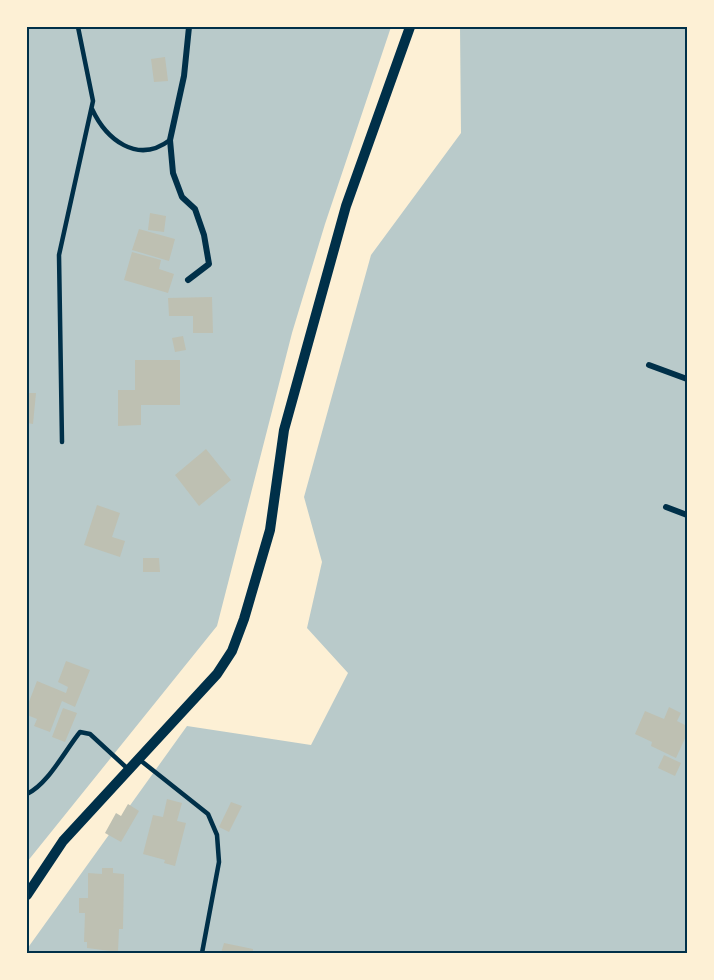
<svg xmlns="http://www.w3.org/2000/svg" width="714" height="980" font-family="'Titillium Web',sans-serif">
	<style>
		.green { fill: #b9caca }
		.building { fill: #bec0b2 }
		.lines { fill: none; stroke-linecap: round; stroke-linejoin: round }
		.service { stroke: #003049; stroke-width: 4.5 }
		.minor { stroke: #003049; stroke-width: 6 }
		.tertiary { stroke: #003049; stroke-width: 10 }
		.neatline { fill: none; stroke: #003049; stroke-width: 2 }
	</style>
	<rect width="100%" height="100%" fill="#fdf0d5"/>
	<path class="green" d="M 27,27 L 391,27 L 325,224 L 292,333 L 217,626 L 27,862 Z
		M 460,27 L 687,27 L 687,953 L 27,953 L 27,949 L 187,726 L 311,745 L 348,673 L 307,628 L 322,562 L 304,497 L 371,255 L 461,133 Z"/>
	<path class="building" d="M 165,57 L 168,81 L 154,82 L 151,59 Z
		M 150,213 L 166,216 L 164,232 L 148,230 Z
		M 139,229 L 175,239 L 169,261 L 132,250 Z
		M 132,252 L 161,260 L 159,269 L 174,274 L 168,293 L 124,280 Z
		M 212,297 L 213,333 L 193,333 L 193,316 L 169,316 L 168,298 Z
		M 183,336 L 186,350 L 175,352 L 172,338 Z
		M 135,360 L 180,360 L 180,405 L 141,405 L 141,425 L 118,426 L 118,390 L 135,390 Z
		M 27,393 L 36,393 L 33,424 L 27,423 Z
		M 206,449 L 231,480 L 199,506 L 175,475 Z
		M 97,505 L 120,513 L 112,537 L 125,541 L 120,557 L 84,545 Z
		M 143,558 L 159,558 L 160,572 L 143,572 Z
		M 66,661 L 90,670 L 75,707 L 62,701 L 50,732 L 34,726 L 37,719 L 27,715 L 27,707 L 37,681 L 66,693 L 68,687 L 58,682 Z
		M 669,707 L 681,713 L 677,721 L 687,726 L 687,734 L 676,758 L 651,746 L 652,742 L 635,734 L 645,711 L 664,719 Z
		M 63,708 L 77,713 L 65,742 L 52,737 Z
		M 664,755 L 681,763 L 675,776 L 658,768 Z
		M 167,799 L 182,803 L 177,821 L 186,823 L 175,866 L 164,863 L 165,860 L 143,854 L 153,815 L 163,817 Z
		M 231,802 L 242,806 L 229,832 L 219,827 Z
		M 128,804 L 139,811 L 121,842 L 105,833 L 116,813 L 121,816 Z
		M 102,868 L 113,868 L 113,873 L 124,874 L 123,929 L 119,929 L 118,952 L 87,948 L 87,942 L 84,942 L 85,913 L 79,913 L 79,898 L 88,898 L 88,873 L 102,874 Z
		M 224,943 L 253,949 L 253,953 L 221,953 Z"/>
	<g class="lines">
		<path class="service" d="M 92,109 C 106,139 137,165 170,140
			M 62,442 L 59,255 L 93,101 L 78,27
			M 140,760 L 208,814 L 217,835 L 219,862 L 202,953
			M 27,794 C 48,784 64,752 80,732 L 90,734 L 128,769"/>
		<path class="minor" d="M 188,280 L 209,264 L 204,235 L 195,209 L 182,197 L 173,173 L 170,140 L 184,76 L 189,27
			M 649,365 L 687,379
			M 666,507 L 687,515"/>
		<path class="tertiary" d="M 27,895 L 63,841 L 217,674 L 232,651 L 244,619 L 270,530 L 284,430 L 346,206 L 410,27"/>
	</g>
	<rect width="714" height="980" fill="none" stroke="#fdf0d5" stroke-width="57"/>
	<rect x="28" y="28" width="658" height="924" class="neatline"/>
</svg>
